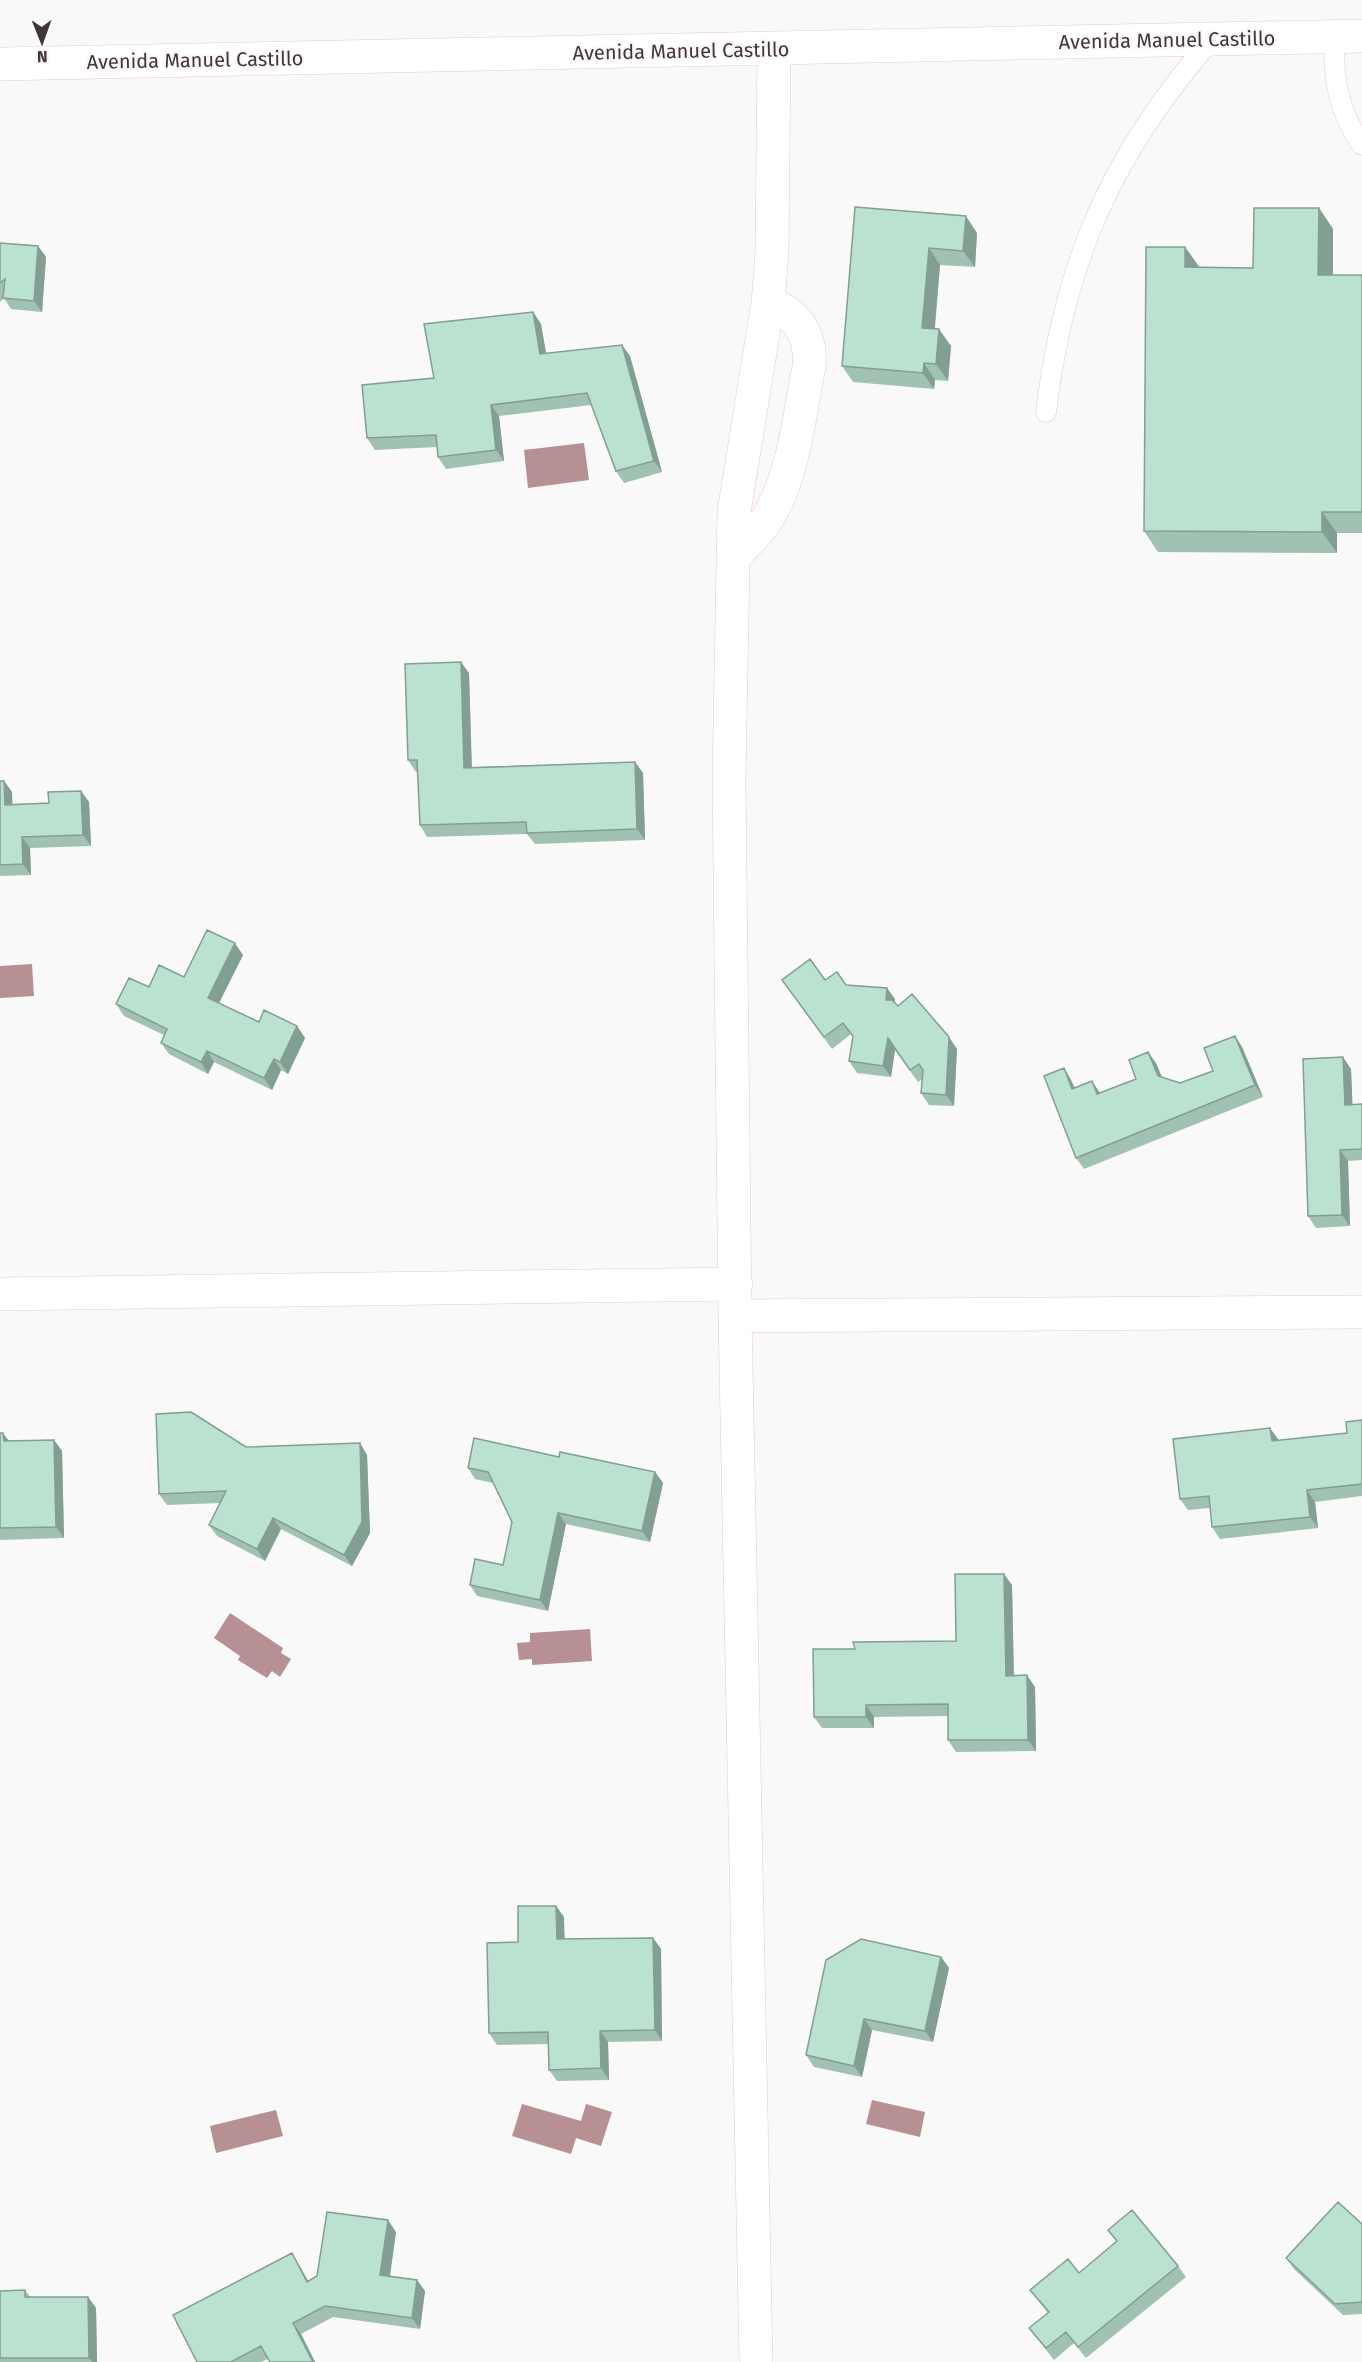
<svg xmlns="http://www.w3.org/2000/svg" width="1362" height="2362" font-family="'Fira Sans',sans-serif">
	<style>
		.water { fill: #b79094 }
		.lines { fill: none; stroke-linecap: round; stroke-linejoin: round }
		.service-casing { stroke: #eec4c9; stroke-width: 21 }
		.minor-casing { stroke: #eec4c9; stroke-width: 34 }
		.primary-casing { stroke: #eec4c9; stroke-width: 34 }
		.service { stroke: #fff; stroke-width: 20 }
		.minor { stroke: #fff; stroke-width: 33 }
		.primary { stroke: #fff; stroke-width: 33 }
		.wall { fill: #a1c2b3 }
		.shaded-wall { fill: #839e92 }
		.building { fill: #bbe1d0; stroke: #839e92; stroke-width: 1.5 }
		.labels { text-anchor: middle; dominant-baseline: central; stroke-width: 4.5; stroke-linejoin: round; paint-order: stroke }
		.street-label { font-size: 20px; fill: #453436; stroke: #f9f9f9 }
	</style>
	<rect width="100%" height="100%" fill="#f9f9f9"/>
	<path class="water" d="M 584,443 L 589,480 L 528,488 L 524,450 Z
		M 32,964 L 34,996 L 0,998 L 0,966 Z
		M 230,1613 L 283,1648 L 281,1653 L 291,1659 L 280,1677 L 272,1671 L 267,1678 L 238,1660 L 240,1656 L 214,1638 Z
		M 590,1629 L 592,1661 L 532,1665 L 532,1659 L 519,1660 L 517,1643 L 530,1642 L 530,1633 Z
		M 872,2100 L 925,2112 L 920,2137 L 866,2124 Z
		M 522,2104 L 581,2121 L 586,2104 L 612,2112 L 601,2146 L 576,2138 L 571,2154 L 512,2136 Z
		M 276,2110 L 283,2136 L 216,2153 L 210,2126 Z"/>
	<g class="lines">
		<g class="service-casing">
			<path id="service" d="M 1335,36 C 1332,76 1338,111 1362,145
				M 1046,412 C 1064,262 1112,153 1212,39"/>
		</g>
		<g class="minor-casing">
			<path id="minor" d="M 734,556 C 747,543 761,530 770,514 C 795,470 799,415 809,367 C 812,335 798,314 768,303
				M 0,1294 L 736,1284
				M 735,1316 L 1362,1312
				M 756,2362 L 735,1316 L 729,780 L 734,512 L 768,303 L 772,252 L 774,49"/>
		</g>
		<g class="primary-casing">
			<path id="primary" d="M 0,64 L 1362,36"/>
		</g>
		<use href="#service" class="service"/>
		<use href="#minor" class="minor"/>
		<use href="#primary" class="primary"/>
	</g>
	<path class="wall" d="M 855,207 L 977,233 L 975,267 L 940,265 L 935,329 L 951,346 L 948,381 L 935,380 L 934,389 L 853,382 L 842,366 Z
		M 1319,208 L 1333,229 L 1333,275 L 1362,275 L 1362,533 L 1337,533 L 1337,553 L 1158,552 L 1144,531 L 1185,247 L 1200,268 L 1253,268 Z
		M 0,243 L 38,246 L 46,257 L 42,312 L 11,309 L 4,298 L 0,302 Z
		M 533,312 L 541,324 L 546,353 L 630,356 L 662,472 L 624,483 L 616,471 L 591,405 L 499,416 L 504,461 L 446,469 L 438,457 L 437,447 L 375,450 L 367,438 Z
		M 469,673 L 472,767 L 635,762 L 643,773 L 645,840 L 535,844 L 527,834 L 427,837 L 420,825 L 418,772 L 416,772 L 408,760 Z
		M 0,781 L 4,781 L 12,792 L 12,804 L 49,803 L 81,791 L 89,802 L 91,846 L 30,848 L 31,875 L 0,876 Z
		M 243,955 L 219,1003 L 259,1022 L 297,1026 L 305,1038 L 288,1074 L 281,1070 L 272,1090 L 214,1062 L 208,1074 L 169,1054 L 161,1043 L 164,1035 L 124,1016 L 116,1004 L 149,987 L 184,977 Z
		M 782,980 L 846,985 L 895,999 L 894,1002 L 898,1006 L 957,1049 L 954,1106 L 929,1105 L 921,1093 L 922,1079 L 918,1082 L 895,1050 L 891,1077 L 857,1073 L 849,1061 L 853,1037 L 851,1034 L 832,1049 Z
		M 1235,1036 L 1242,1047 L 1263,1097 L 1084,1169 L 1076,1158 L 1064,1068 L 1071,1080 L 1075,1088 L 1100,1093 L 1136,1079 L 1156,1063 L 1162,1077 L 1180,1083 L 1213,1071 Z
		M 1351,1069 L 1352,1104 L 1362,1104 L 1362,1160 L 1348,1161 L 1350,1226 L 1316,1228 L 1308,1216 Z
		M 1362,1420 L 1362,1496 L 1315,1502 L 1318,1528 L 1220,1539 L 1212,1527 L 1210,1508 L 1188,1510 L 1180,1499 L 1278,1439 L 1278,1440 L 1347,1433 Z
		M 0,1433 L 9,1441 L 54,1440 L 62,1451 L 64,1538 L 0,1540 Z
		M 360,1443 L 367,1455 L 370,1533 L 352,1566 L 281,1529 L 265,1561 L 217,1536 L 209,1525 L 220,1503 L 167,1505 L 159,1494 L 246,1447 Z
		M 559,1457 L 655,1472 L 663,1483 L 650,1542 L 566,1524 L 548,1611 L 477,1596 L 470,1585 L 503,1565 L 512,1522 L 493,1483 L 475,1479 L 468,1468 Z
		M 1012,1585 L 1014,1676 L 1035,1687 L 1036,1751 L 956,1752 L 948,1740 L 948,1716 L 874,1717 L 874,1728 L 822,1728 L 814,1717 L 855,1649 L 956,1641 Z
		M 556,1906 L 564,1917 L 564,1939 L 653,1938 L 661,1949 L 662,2041 L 608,2042 L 609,2080 L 557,2081 L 549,2070 L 548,2044 L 497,2045 L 489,2033 L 518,1942 Z
		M 941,1957 L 949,1968 L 933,2042 L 872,2030 L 862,2077 L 814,2067 L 806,2055 Z
		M 1362,2224 L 1362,2314 L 1343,2315 L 1294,2269 L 1286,2258 Z
		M 1108,2230 L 1178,2266 L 1186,2277 L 1086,2358 L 1074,2343 L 1054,2360 L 1029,2328 L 1048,2313 L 1030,2290 L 1079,2273 L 1117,2242 Z
		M 396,2232 L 390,2277 L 425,2291 L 420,2329 L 333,2317 L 301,2334 L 315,2362 L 270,2362 L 268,2359 L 261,2362 L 197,2362 L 299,2265 L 308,2281 Z
		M 25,2290 L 30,2297 L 88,2297 L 96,2308 L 97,2362 L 0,2362 L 0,2291 Z"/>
	<path class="shaded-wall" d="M 1319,208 L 1333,229 L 1333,296 L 1318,275 Z
		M 966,216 L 977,233 L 975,267 L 963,251 Z
		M 38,246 L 46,257 L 42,312 L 34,301 Z
		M 1185,247 L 1200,268 L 1185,267 Z
		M 929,248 L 940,265 L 933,345 L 922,328 Z
		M 533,312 L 541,324 L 548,365 L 540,354 Z
		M 939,329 L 951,346 L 948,381 L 936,364 Z
		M 622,345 L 630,356 L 662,472 L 654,461 Z
		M 924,363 L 935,380 L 934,389 L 923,373 Z
		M 491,405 L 499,416 L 504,461 L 496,450 Z
		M 1322,512 L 1337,533 L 1337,553 L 1322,532 Z
		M 461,662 L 469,673 L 472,779 L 464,768 Z
		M 635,762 L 643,773 L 645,840 L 637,829 Z
		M 4,781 L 12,792 L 13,816 L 5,805 Z
		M 81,791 L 89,802 L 91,846 L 83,835 Z
		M 22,837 L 30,848 L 31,875 L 23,864 Z
		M 235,943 L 243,955 L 216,1009 L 208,998 Z
		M 887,988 L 895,999 L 894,1011 L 886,1000 Z
		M 297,1026 L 305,1038 L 288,1074 L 280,1062 Z
		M 1235,1036 L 1242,1047 L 1263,1097 L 1255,1085 Z
		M 949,1037 L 957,1049 L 954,1106 L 946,1095 Z
		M 888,1038 L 895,1050 L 891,1077 L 883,1066 Z
		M 207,1051 L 214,1062 L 208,1074 L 201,1062 Z
		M 1148,1052 L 1156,1063 L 1166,1088 L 1158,1076 Z
		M 1343,1057 L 1351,1069 L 1353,1116 L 1345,1105 Z
		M 274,1059 L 281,1070 L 272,1090 L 264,1078 Z
		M 1064,1068 L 1071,1080 L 1080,1101 L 1072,1089 Z
		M 1092,1081 L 1100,1093 L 1097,1094 Z
		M 1340,1150 L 1348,1161 L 1350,1226 L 1342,1215 Z
		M 1270,1428 L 1278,1439 L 1280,1452 L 1272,1441 Z
		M 3,1433 L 11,1444 L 4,1441 Z
		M 54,1440 L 62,1451 L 64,1538 L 56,1527 Z
		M 360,1443 L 367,1455 L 370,1533 L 352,1566 L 344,1555 Z
		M 655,1472 L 663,1483 L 650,1542 L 642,1531 Z
		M 1307,1490 L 1315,1502 L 1318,1528 L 1310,1517 Z
		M 558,1513 L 566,1524 L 548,1611 L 540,1600 Z
		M 273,1518 L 281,1529 L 265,1561 L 257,1549 Z
		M 1004,1574 L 1012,1585 L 1014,1687 L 1006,1676 Z
		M 1027,1675 L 1035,1687 L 1036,1751 L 1028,1740 Z
		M 866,1705 L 874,1717 L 874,1728 L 866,1717 Z
		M 556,1906 L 564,1917 L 565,1951 L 557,1939 Z
		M 653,1938 L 661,1949 L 662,2041 L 655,2030 Z
		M 941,1957 L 949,1968 L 933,2042 L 925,2031 Z
		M 864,2019 L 872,2030 L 862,2077 L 854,2066 Z
		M 600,2031 L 608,2042 L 609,2080 L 601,2068 Z
		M 388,2220 L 396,2232 L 388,2287 L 380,2275 Z
		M 292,2253 L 299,2265 L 315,2293 L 307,2282 Z
		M 417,2280 L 425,2291 L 420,2329 L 412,2318 Z
		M 88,2297 L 96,2308 L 97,2362 L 92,2362 L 89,2358 Z
		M 293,2323 L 301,2334 L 315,2362 L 313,2362 Z"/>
	<path class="building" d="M 855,207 L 966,216 L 963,251 L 929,248 L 922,328 L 939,329 L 936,364 L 924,363 L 923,373 L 842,366 Z
		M 1254,208 L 1319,208 L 1318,275 L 1362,275 L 1362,512 L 1322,512 L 1322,532 L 1144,531 L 1146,247 L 1185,247 L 1185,267 L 1253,268 Z
		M 0,243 L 38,246 L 34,301 L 3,298 L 5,279 L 0,283 Z
		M 533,312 L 540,354 L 622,345 L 654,461 L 616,471 L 587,393 L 491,405 L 496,450 L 438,457 L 436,435 L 367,438 L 362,385 L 434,378 L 424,324 Z
		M 461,662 L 464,768 L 635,762 L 637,829 L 527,833 L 526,822 L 420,825 L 417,760 L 408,760 L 405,664 Z
		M 0,781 L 4,781 L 5,805 L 49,803 L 48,792 L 81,791 L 83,835 L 22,837 L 23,864 L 0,865 Z
		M 207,930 L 235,943 L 208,998 L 259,1022 L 264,1010 L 297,1026 L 280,1062 L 274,1059 L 264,1078 L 207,1051 L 201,1062 L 161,1043 L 167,1029 L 116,1004 L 129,978 L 149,987 L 159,965 L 184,977 Z
		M 810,959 L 825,980 L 837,972 L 846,985 L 887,988 L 886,1000 L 892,1000 L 898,1006 L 912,994 L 949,1037 L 946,1095 L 921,1093 L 923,1070 L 919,1064 L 910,1070 L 888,1038 L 883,1066 L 849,1061 L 853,1036 L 843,1023 L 824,1037 L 782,980 Z
		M 1235,1036 L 1255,1085 L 1076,1158 L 1044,1076 L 1064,1068 L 1072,1089 L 1092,1081 L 1097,1094 L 1136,1079 L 1129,1060 L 1148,1052 L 1158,1076 L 1180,1083 L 1213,1071 L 1204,1048 Z
		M 1343,1057 L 1345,1105 L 1362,1104 L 1362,1149 L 1340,1150 L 1342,1215 L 1308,1216 L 1303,1059 Z
		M 191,1412 L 246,1447 L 360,1443 L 362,1522 L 344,1555 L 273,1518 L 257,1549 L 209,1525 L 226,1491 L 159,1494 L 156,1414 Z
		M 1362,1420 L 1362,1484 L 1307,1490 L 1310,1517 L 1212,1527 L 1209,1496 L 1180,1499 L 1173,1439 L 1270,1428 L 1272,1441 L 1347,1433 L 1346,1422 Z
		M 0,1433 L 3,1433 L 4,1441 L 54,1440 L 56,1527 L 0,1528 Z
		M 474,1438 L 559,1457 L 560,1452 L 655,1472 L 642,1531 L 558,1513 L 540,1600 L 470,1585 L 475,1559 L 503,1565 L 512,1522 L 488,1472 L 468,1468 Z
		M 955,1574 L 1004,1574 L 1006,1676 L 1027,1675 L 1028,1740 L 948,1740 L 948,1704 L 866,1705 L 866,1717 L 814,1717 L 813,1649 L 855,1649 L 853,1642 L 956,1641 Z
		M 518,1906 L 556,1906 L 557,1939 L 653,1938 L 655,2030 L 600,2031 L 601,2068 L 549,2070 L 548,2032 L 489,2033 L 487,1943 L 518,1942 Z
		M 861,1939 L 941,1957 L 925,2031 L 864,2019 L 854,2066 L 806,2055 L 826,1960 Z
		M 1338,2202 L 1362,2224 L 1362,2302 L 1335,2304 L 1286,2258 Z
		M 1132,2210 L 1178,2266 L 1078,2347 L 1066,2332 L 1046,2348 L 1029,2328 L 1049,2312 L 1030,2290 L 1068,2259 L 1079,2273 L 1117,2241 L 1108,2230 Z
		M 327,2212 L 388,2220 L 380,2275 L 417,2280 L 412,2318 L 325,2306 L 293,2323 L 313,2362 L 270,2362 L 261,2346 L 231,2362 L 197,2362 L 173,2315 L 292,2253 L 307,2282 L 317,2276 Z
		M 25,2290 L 25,2297 L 88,2297 L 89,2358 L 0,2358 L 0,2291 Z"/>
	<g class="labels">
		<g class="street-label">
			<text transform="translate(1167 40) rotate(-1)">Avenida Manuel Castillo</text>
			<text transform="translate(681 51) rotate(-1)">Avenida Manuel Castillo</text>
			<text transform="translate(195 60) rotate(-1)">Avenida Manuel Castillo</text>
		</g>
	</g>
	<g transform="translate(42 42) rotate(179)" stroke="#f9f9f9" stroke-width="4.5" paint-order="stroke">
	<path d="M0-4.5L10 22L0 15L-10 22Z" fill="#453436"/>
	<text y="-9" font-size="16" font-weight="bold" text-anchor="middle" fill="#453436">N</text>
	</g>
</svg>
